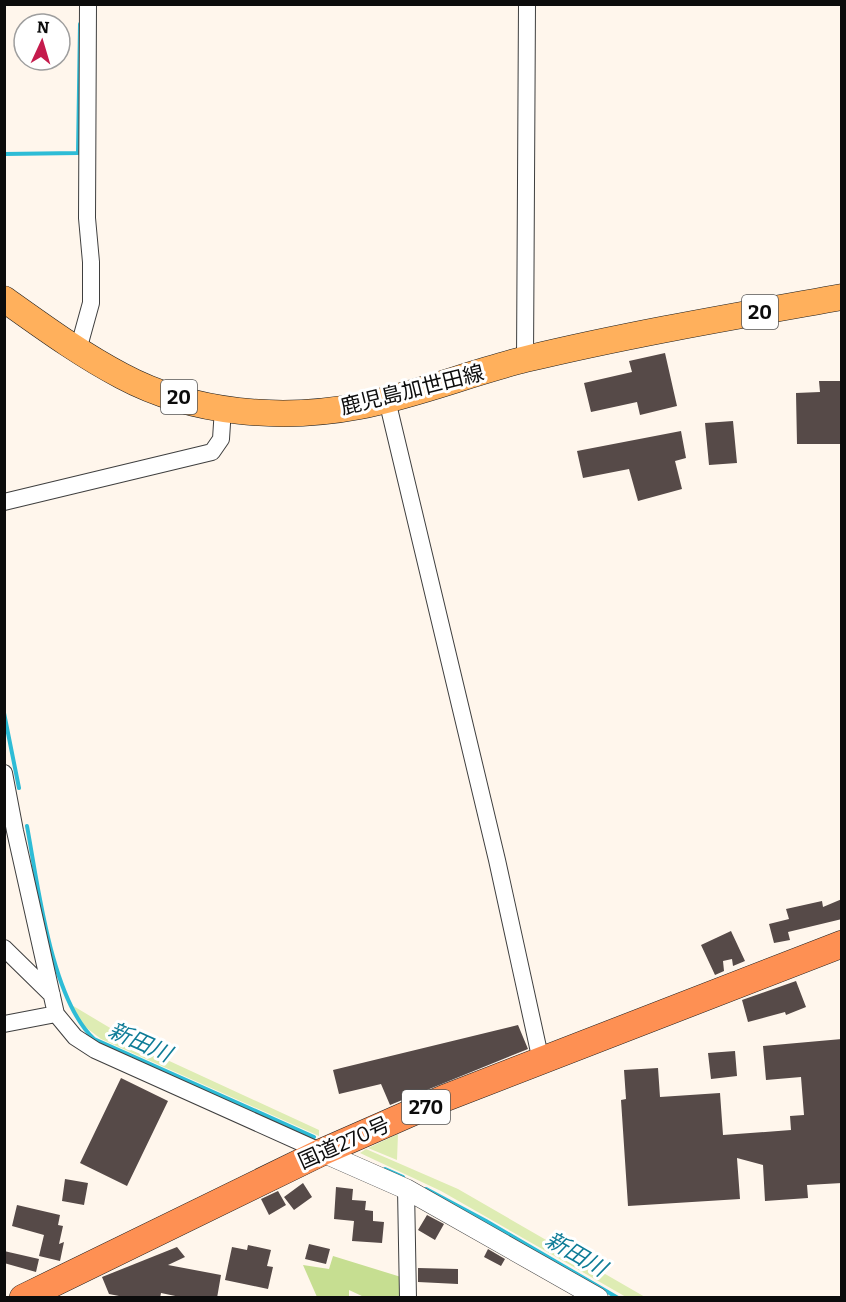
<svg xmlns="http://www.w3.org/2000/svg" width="846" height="1302" font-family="Bitter,'Noto Sans JP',serif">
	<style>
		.green { fill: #deecb3 }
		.forest { fill: #c6de91 }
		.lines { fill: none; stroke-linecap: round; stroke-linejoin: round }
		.stream { stroke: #2ebcd6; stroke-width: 4 }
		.building { fill: #564a48 }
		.minor-casing { stroke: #3f3f3f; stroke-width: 18 }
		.tertiary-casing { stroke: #3f3f3f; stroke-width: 21 }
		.primary-casing { stroke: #1d1d1d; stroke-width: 27 }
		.trunk-casing { stroke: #1d1d1d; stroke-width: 28 }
		.minor { stroke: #fff; stroke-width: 16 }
		.tertiary { stroke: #fff; stroke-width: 20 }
		.primary { stroke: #ffb05c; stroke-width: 26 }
		.trunk { stroke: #fe9053; stroke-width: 27 }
		.labels { text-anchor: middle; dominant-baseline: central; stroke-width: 6; stroke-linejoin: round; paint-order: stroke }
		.shield { fill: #fff; stroke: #555; stroke-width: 1.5 }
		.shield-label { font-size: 20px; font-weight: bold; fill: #0c0c0c }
		.street-label { font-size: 21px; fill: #0c0c0c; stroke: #fff }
		.water-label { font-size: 22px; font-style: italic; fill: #0e7c97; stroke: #fff }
	</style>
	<rect width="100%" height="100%" fill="#fff6ec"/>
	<path class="green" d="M 70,1004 L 152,1053 L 319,1130 L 319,1136 L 101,1039 L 84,1026 Z
		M 398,1134 L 397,1160 L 368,1148 Z
		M 366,1149 L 458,1189 L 645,1297 L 626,1297 L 441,1191 L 360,1153 Z"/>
	<path class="forest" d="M 333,1256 L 401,1277 L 401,1297 L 364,1297 L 349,1290 L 349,1297 L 317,1297 L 303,1265 L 329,1269 Z"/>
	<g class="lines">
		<path class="stream" d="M 4,154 L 78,153 L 80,24
			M 4,713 L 19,788
			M 27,826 C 38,885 51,999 94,1039 L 314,1137
			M 385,1169 L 403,1177
			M 426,1189 L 486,1221 L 618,1298"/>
	</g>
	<path class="building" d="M 665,353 L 677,406 L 640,415 L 637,402 L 591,412 L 584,383 L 632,372 L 629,361 Z
		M 819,381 L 842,381 L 842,444 L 797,444 L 796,393 L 820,392 Z
		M 733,421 L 737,463 L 709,465 L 705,423 Z
		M 681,431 L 686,458 L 675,461 L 682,489 L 638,501 L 629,469 L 583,478 L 577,451 Z
		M 842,899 L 842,919 L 788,932 L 790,940 L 774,943 L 769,924 L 789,919 L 786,909 L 822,901 L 823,907 Z
		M 731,931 L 745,961 L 733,966 L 732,959 L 723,961 L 724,971 L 715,975 L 701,945 Z
		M 796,981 L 806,1007 L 786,1015 L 785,1012 L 748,1022 L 742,1000 Z
		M 518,1025 L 528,1049 L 390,1105 L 381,1084 L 339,1094 L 333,1070 Z
		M 842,1039 L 842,1183 L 807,1185 L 808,1198 L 765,1201 L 763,1165 L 737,1158 L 740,1199 L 628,1206 L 621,1100 L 626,1099 L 624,1070 L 658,1068 L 660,1097 L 720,1093 L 723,1135 L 791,1130 L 790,1116 L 804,1115 L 801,1077 L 766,1080 L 763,1046 Z
		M 735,1051 L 737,1076 L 711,1079 L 708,1053 Z
		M 121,1078 L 168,1101 L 127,1186 L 80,1163 Z
		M 65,1179 L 88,1183 L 84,1205 L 62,1201 Z
		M 303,1183 L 312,1197 L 294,1210 L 284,1197 Z
		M 336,1187 L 353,1189 L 352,1200 L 366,1201 L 365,1210 L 373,1211 L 373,1221 L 384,1222 L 382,1243 L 352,1241 L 354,1221 L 334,1219 Z
		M 278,1191 L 286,1205 L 269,1215 L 261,1199 Z
		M 17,1205 L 60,1215 L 58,1225 L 63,1226 L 59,1244 L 64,1242 L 60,1261 L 39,1256 L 44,1235 L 12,1226 Z
		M 427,1215 L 444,1224 L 435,1240 L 418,1230 Z
		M 309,1244 L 330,1249 L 326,1264 L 305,1259 Z
		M 248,1245 L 271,1250 L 267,1266 L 273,1267 L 268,1289 L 225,1280 L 232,1247 L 247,1250 Z
		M 177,1247 L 185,1257 L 168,1265 L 221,1275 L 217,1298 L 185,1298 L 161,1293 L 160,1298 L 129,1298 L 109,1294 L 102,1277 Z
		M 488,1249 L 505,1259 L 501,1266 L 484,1257 Z
		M 4,1251 L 39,1259 L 36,1272 L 4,1263 Z
		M 418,1268 L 458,1269 L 458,1284 L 418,1282 Z"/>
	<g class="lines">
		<g class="minor-casing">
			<path id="minor" d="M 78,350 L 91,303 L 91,262 L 87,218 L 88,4
				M 525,360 L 527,4
				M 387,400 L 497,860 L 541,1061
				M 4,502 L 212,452 L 221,439 L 223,408
				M 4,773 L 15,831 L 56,1014 L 75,1037 L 95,1050 L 322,1152
				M 4,948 L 52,995
				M 4,1024 L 56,1014
				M 406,1189 L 408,1298"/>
		</g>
		<g class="tertiary-casing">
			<path id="tertiary" d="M 322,1152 L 406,1189 L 598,1298"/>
		</g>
		<g class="primary-casing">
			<path id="primary" d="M 4,299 C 42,326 80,354 122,376 C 193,414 282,421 360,406 C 416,395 470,373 526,359 C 630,334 736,316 842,297"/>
		</g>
		<g class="trunk-casing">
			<path id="trunk" d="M 23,1298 L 322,1152 L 445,1098 L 842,944"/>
		</g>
		<use href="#minor" class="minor"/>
		<use href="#tertiary" class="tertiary"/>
		<use href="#primary" class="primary"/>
		<use href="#trunk" class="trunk"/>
	</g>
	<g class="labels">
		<g class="shield">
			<rect x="742" y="295" width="36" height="34" rx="4.5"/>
			<rect x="161" y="380" width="36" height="34" rx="4.5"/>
			<rect x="402" y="1090" width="48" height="34" rx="4.5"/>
		</g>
		<g class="shield-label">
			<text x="760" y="312">20</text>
			<text x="179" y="397">20</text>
			<text x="426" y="1107">270</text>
		</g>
		<g class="street-label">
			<text transform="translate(412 390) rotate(-14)">鹿児島加世田線</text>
			<text transform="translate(344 1143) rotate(-24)">国道270号</text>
		</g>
		<g class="water-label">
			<text transform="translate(140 1042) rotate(24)">新田川</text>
			<text transform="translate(576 1254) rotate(30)">新田川</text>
		</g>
	</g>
	<rect width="846" height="1302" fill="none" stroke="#0c0c0c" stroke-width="12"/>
	<g transform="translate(42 42) rotate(4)"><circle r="28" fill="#ffffff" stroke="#9e9e9e" stroke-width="1.5"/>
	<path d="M0-4.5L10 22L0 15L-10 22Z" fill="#c51b4c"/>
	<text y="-9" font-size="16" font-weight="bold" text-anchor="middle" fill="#0c0c0c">N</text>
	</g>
</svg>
